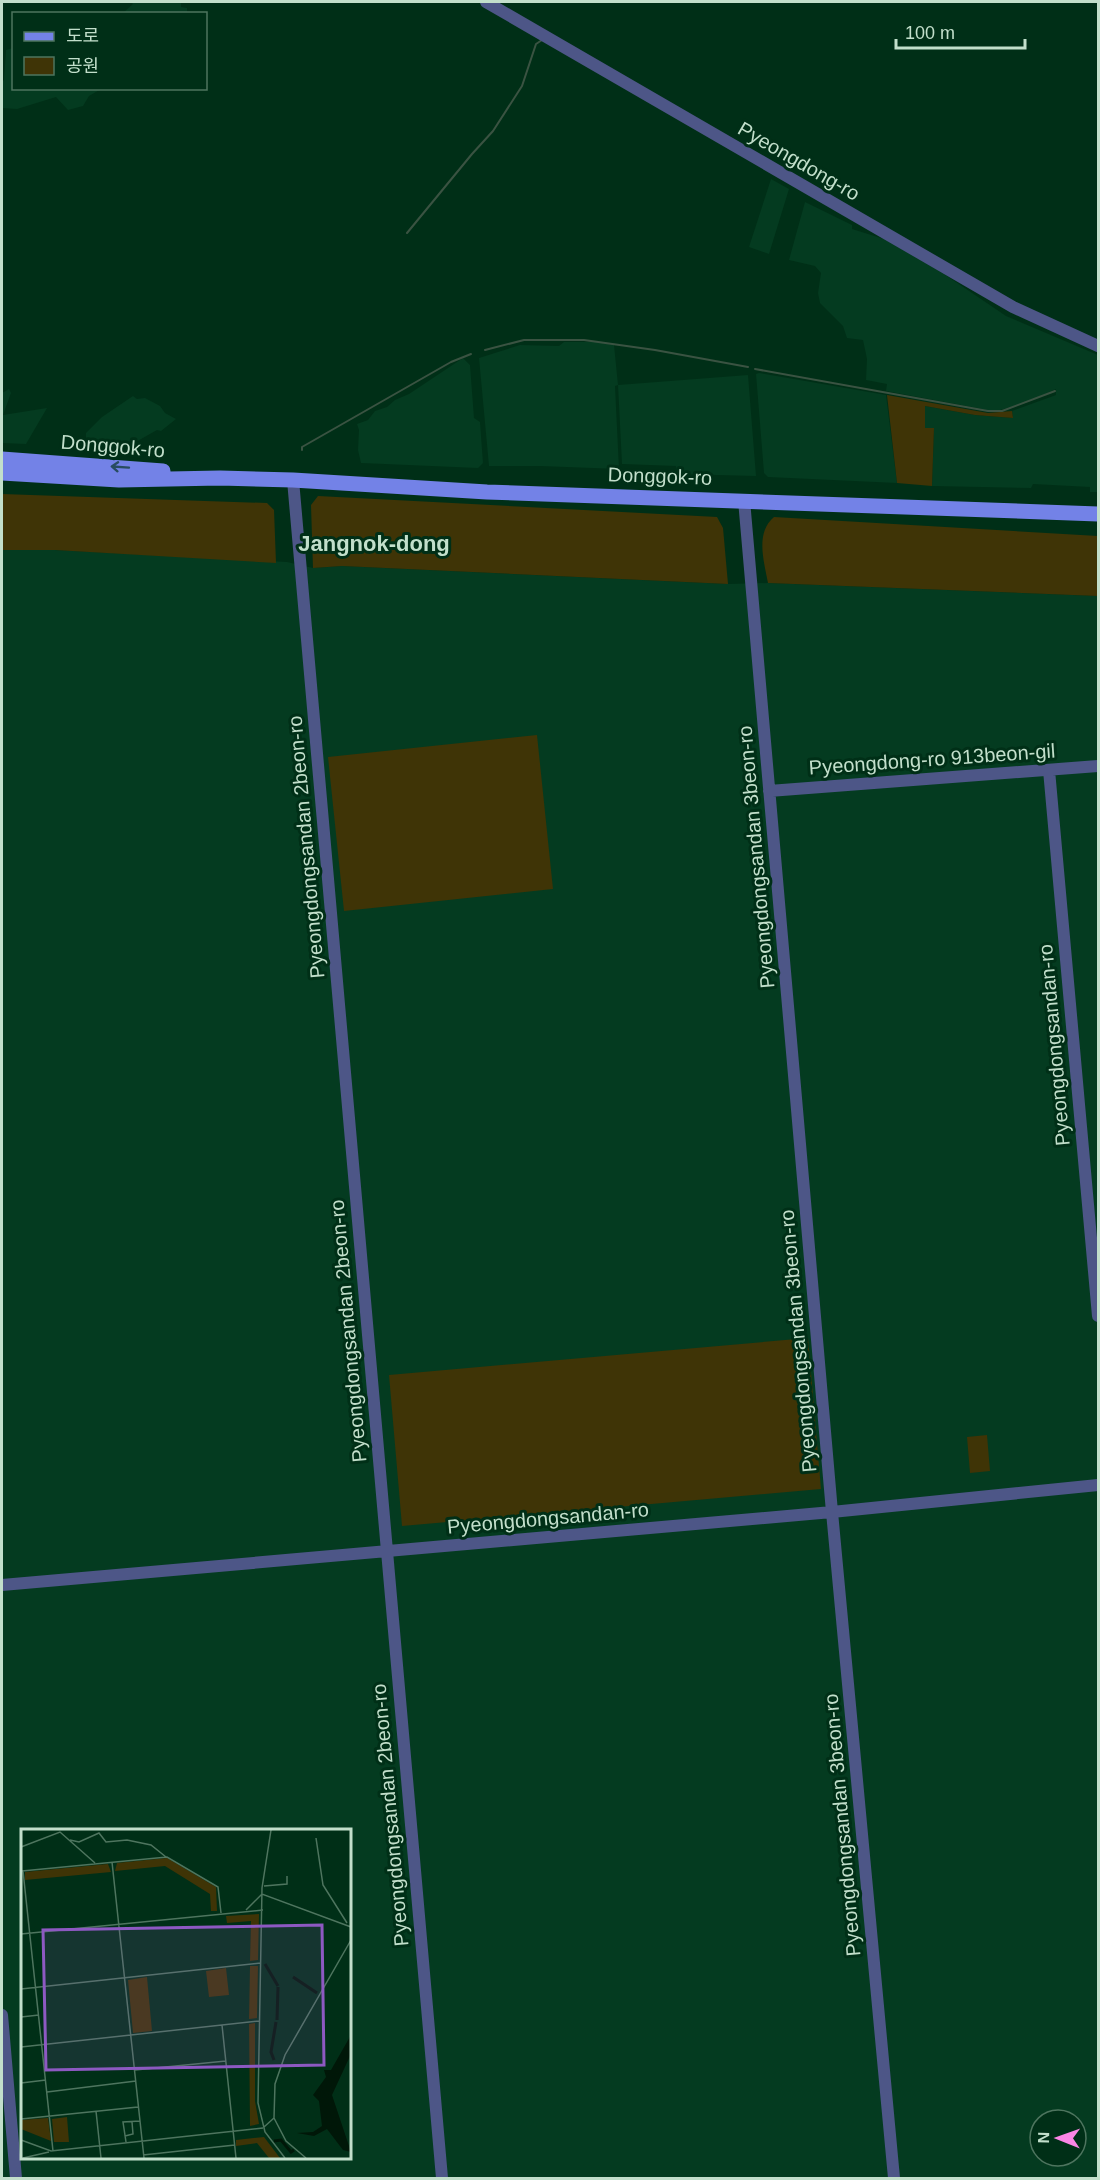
<svg xmlns="http://www.w3.org/2000/svg" width="1100" height="2180" font-family="Arial,'Noto Sans KR',sans-serif">
	<style>
		.built { fill: #043b20; fill-rule: evenodd }
		.green { fill: #3f3406 }
		.lines { fill: none; stroke-linecap: round; stroke-linejoin: round }
		.stream { stroke: #3a5342; stroke-width: 2 }
		.minor { stroke: #4d5687; stroke-width: 12 }
		.major { stroke: #7382e7; stroke-width: 15 }
		.oneway { stroke: #284c60 }
		.labels { text-anchor: middle; dominant-baseline: central; stroke-width: 6; stroke-linejoin: round; paint-order: stroke }
		.street-label { font-size: 20px; fill: #c2dfcb; stroke: #002f17 }
		.quarter-label { font-size: 22px; font-weight: bold; fill: #c2dfcb; stroke: #002f17 }
		.inset-river { fill: none; stroke: #001708; stroke-width: 3 }
		.inset-road { fill: none; stroke: #4e755f; stroke-width: 1.5 }
		.view { fill: #8d59c2; fill-opacity: 0.15; stroke: #8d59c2; stroke-width: 3 }
		.inset-edge { fill: none; stroke: #c2dfcb; stroke-width: 3 }
	</style>
	<rect width="100%" height="100%" fill="#002f17"/>
	<path class="built" d="M 131,2 L 181,2 L 181,7 L 187,8 L 187,13 L 123,13 L 133,4 Z
		M 13,48 L 14,88 L 101,89 L 89,96 L 83,106 L 68,110 L 56,97 L 17,109 L 2,108 L 2,82 L 4,80 L 6,50 Z
		M 771,179 L 789,189 L 769,254 L 749,247 Z
		M 805,202 L 852,225 L 852,229 L 884,239 L 944,274 L 1006,316 L 1098,355 L 1098,492 L 1090,492 L 1090,487 L 1033,484 L 1031,488 L 932,486 L 934,428 L 925,428 L 925,406 L 975,415 L 1013,418 L 1012,411 L 1056,395 L 1056,389 L 1025,403 L 1000,410 L 988,410 L 886,391 L 887,384 L 866,380 L 867,359 L 863,340 L 847,338 L 843,326 L 820,303 L 818,293 L 821,273 L 815,266 L 789,260 Z
		M 564,342 L 598,342 L 614,345 L 618,385 L 748,375 L 756,476 L 677,474 L 676,466 L 622,464 L 618,385 L 615,386 L 619,469 L 540,466 L 489,466 L 479,358 L 520,345 L 559,346 Z
		M 463,358 L 470,365 L 474,418 L 480,422 L 483,463 L 478,468 L 361,463 L 358,450 L 359,430 L 357,424 L 368,420 L 375,411 L 387,407 L 395,400 L 409,394 Z
		M 759,373 L 886,395 L 897,483 L 768,477 L 764,473 L 756,374 Z
		M 9,389 L 11,393 L 3,415 L 47,408 L 26,444 L 2,443 L 2,393 Z
		M 133,396 L 137,399 L 145,398 L 160,406 L 165,413 L 176,419 L 161,431 L 157,430 L 134,443 L 134,450 L 91,447 L 86,442 L 86,433 L 102,417 Z
		M 2,550 L 55,550 L 287,562 L 313,568 L 342,566 L 728,584 L 768,583 L 1098,596 L 1098,2178 L 2,2178 ZM 22,1830 L 350,1830 L 350,2158 L 22,2158 ZM 1040,2120 L 1076,2120 L 1076,2156 L 1040,2156 Z"/>
	<path class="green" d="M 887,395 L 988,413 L 1012,411 L 1013,418 L 975,415 L 925,406 L 925,428 L 934,428 L 932,486 L 897,483 Z
		M 2,494 L 267,503 L 274,510 L 276,563 L 55,550 L 2,550 Z
		M 318,496 L 717,517 L 723,528 L 728,584 L 342,566 L 313,568 L 311,505 Z
		M 774,517 L 1098,536 L 1098,596 L 768,583 C 764,561 755,533 774,517 Z
		M 537,735 L 553,889 L 344,911 L 328,757 Z
		M 808,1338 L 821,1489 L 402,1526 L 389,1375 Z
		M 987,1435 L 990,1471 L 970,1473 L 967,1437 Z"/>
	<g class="lines">
		<path class="stream" d="M 407,233 L 472,154 L 493,131 L 522,86 L 536,44 L 542,40
			M 485,350 L 524,340 L 584,340 L 655,350 L 748,367
			M 755,369 L 988,411 L 1002,411 L 1055,391
			M 302,450 L 302,447 L 451,362 L 471,354"/>
		<path class="minor" d="M 486,2 L 1013,307 L 1098,346
			M 293,480 L 442,2178
			M 744,500 L 832,1512 L 894,2178
			M 1049,770 L 1098,1316
			M 769,791 L 1098,766
			M 2,1585 L 832,1512 L 1098,1485
			M 2,2015 L 16,2178"/>
		<path class="major" d="M 2,459 L 163,471
			M 2,473 L 119,480 L 220,478 L 293,480 L 487,492 L 1098,514"/>
	</g>
	<defs><path id="oneway-shaft" d="M-6 0H5M1.5-3L5.5 0L1.5 3" fill="none" stroke-width="1.6" stroke-linecap="round" stroke-linejoin="round" transform="scale(1.5)"/></defs>
	<use class="oneway" href="#oneway-shaft" transform="translate(120 467) rotate(-176)"/>
	<g class="labels">
		<g class="street-label">
			<text transform="translate(799 161) rotate(30)">Pyeongdong-ro</text>
			<text transform="translate(113 446) rotate(5)">Donggok-ro</text>
			<text transform="translate(660 476) rotate(2)">Donggok-ro</text>
			<text transform="translate(932 759) rotate(-4)">Pyeongdong-ro 913beon-gil</text>
			<text transform="translate(306 847) rotate(-95)">Pyeongdongsandan 2beon-ro</text>
			<text transform="translate(756 857) rotate(-95)">Pyeongdongsandan 3beon-ro</text>
			<text transform="translate(1054 1045) rotate(-95)">Pyeongdongsandan-ro</text>
			<text transform="translate(348 1331) rotate(-95)">Pyeongdongsandan 2beon-ro</text>
			<text transform="translate(798 1341) rotate(-95)">Pyeongdongsandan 3beon-ro</text>
			<text transform="translate(548 1518) rotate(-5)">Pyeongdongsandan-ro</text>
			<text transform="translate(390 1815) rotate(-95)">Pyeongdongsandan 2beon-ro</text>
			<text transform="translate(842 1825) rotate(-95)">Pyeongdongsandan 3beon-ro</text>
		</g>
		<g class="quarter-label">
			<text x="374" y="543">Jangnok-dong</text>
		</g>
	</g>
	<g transform="translate(21 1829)">
		<rect width="330" height="330" fill="#002f17"/>
		<path d="M 146,29 L 195,58 L 196,82 L 190,82 L 189,65 L 144,37 L 94,42 L 96,34 ZM 87,35 L 90,43 L 4,51 L 4,43 ZM 238,85 L 237,131 L 229,132 L 230,92 L 206,94 L 205,87 ZM 229,137 L 237,137 L 236,189 L 228,190 ZM 205,139 L 208,166 L 188,168 L 185,142 ZM 126,148 L 131,202 L 112,204 L 107,151 ZM 234,194 L 234,272 L 238,295 L 229,297 L 228,195 ZM 46,288 L 48,313 L 33,313 L 31,290 ZM 27,289 L 30,312 L 0,300 L 0,291 ZM 243,308 L 259,329 L 248,329 L 236,314 L 215,317 L 215,311 Z" fill="#3f3406"/>
		<path d="M 330,206 L 330,225 L 311,266 L 330,323 L 322,321 L 306,300 L 293,307 L 276,304 L 292,303 L 301,297 L 298,272 L 292,266 L 305,248 L 303,241 L 310,241 Z" fill="#001708"/>
		<path class="inset-river" d="M 244,135 L 257,157M 272,148 L 296,164M 256,191 L 257,158M 253,231 L 250,223 L 255,193M 253,312 L 260,311 L 270,323 L 273,321"/>
		<path class="inset-road" d="M 250,1 L 241,59 L 237,274 L 244,303 L 264,329M 295,9 L 302,56 L 326,94M 49,11 L 58,13 L 78,4 L 85,13 L 106,11 L 130,16 L 145,28M 0,18 L 39,3 L 74,34M 91,33 L 123,329M 1,42 L 146,28 L 197,58 L 200,84M 2,42 L 32,322M 243,57 L 266,55 L 266,47M 225,81 L 241,65 L 330,98M 0,105 L 242,81M 0,160 L 240,134M 0,188 L 18,186M 201,196 L 215,329M 0,218 L 238,192M 114,241 L 205,232M 0,254 L 25,251M 26,263 L 115,252M 75,282 L 80,329M 253,289 L 265,312 L 285,329M 0,290 L 117,278M 243,298 L 253,289 L 254,255 L 264,226 L 330,111M 104,307 L 112,305 L 111,293M 0,311 L 30,322 L 242,299M 105,313 L 102,293 L 119,292M 122,326 L 214,316M 2,329 L 28,323"/>
		<path class="view" d="M 301,96 L 303,236 L 25,241 L 22,101 Z"/>
		<rect width="330" height="330" class="inset-edge"/>
	</g>
	<rect width="1100" height="2180" fill="none" stroke="#c2dfcb" stroke-width="6"/>
	<rect x="12" y="12" width="195" height="78" fill="#002f17" stroke="#4e755f" stroke-width="1.5"/>
	<rect x="24" y="32" width="30" height="9" fill="#7382e7" stroke="#4e755f" stroke-width="1.5"/>
	<text x="66" y="42" font-size="18" fill="#c2dfcb">도로</text>
	<rect x="24" y="57" width="30" height="18" fill="#3f3406" stroke="#4e755f" stroke-width="1.5"/>
	<text x="66" y="72" font-size="18" fill="#c2dfcb">공원</text>
	<g transform="translate(1058 2138) rotate(271)"><circle r="28" fill="#002f17" stroke="#4e755f" stroke-width="1.5"/>
	<path d="M0-4.5L10 22L0 15L-10 22Z" fill="#fb86e5"/>
	<text y="-9" font-size="16" font-weight="bold" text-anchor="middle" fill="#c2dfcb">N</text>
	</g>
	<path d="M896 39v9h129v-9" fill="none" stroke="#c2dfcb" stroke-width="3"/>
	<text x="905" y="39" font-size="18" fill="#c2dfcb" stroke="#002f17" stroke-width="4.5" paint-order="stroke">100 m</text>
</svg>
